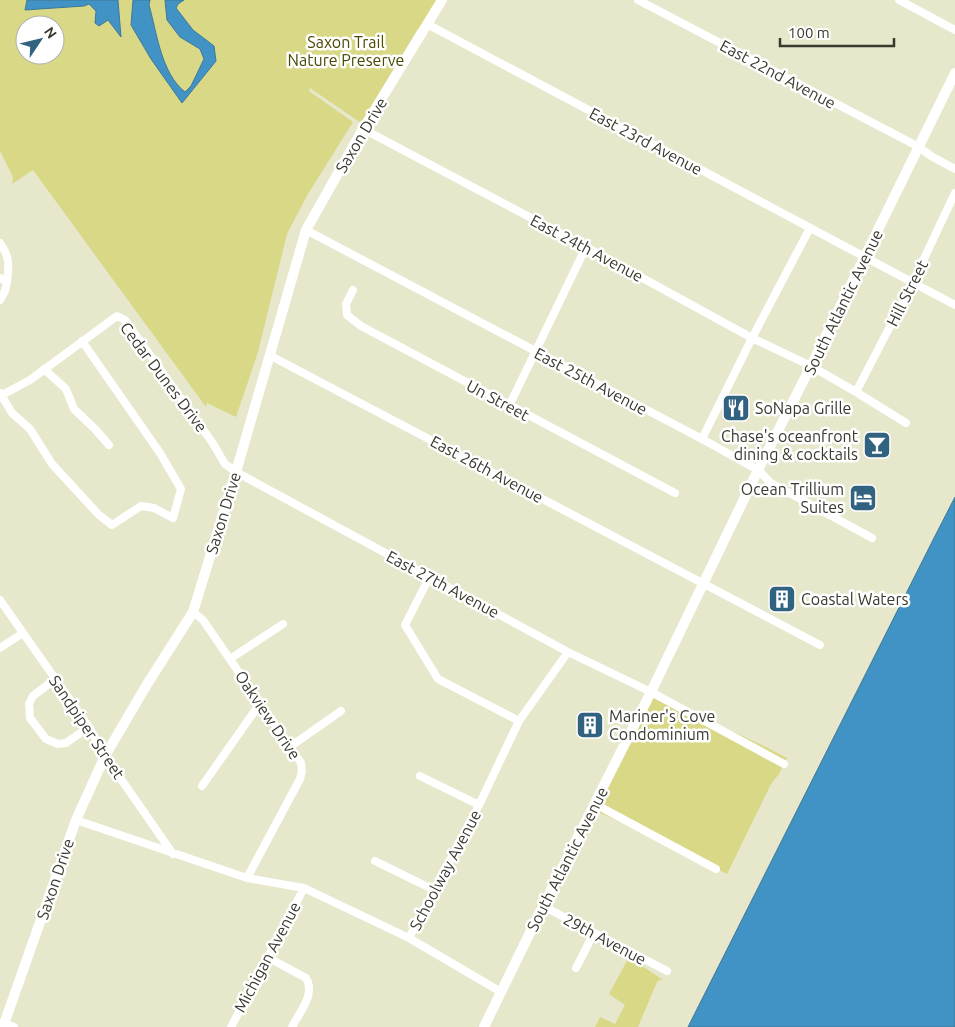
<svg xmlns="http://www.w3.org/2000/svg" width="955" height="1027" font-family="Ubuntu,sans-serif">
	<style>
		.green { fill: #d9d886; fill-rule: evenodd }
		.water { fill: #4093c4; stroke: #3e7897 }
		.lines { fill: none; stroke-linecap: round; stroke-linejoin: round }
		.street { stroke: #fff; stroke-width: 8 }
		.secondary { stroke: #fff; stroke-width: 10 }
		.labels { text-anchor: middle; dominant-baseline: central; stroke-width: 5; stroke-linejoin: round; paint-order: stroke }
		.park-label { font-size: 16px; fill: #4b4904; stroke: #fff }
		.street-label { font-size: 16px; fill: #39392f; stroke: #fff }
		.poi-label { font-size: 16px; fill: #39392f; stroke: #fff; text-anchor: start }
	</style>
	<rect width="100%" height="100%" fill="#e7e7cc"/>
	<path class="green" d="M 0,0 L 27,0 L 25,9 L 89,4 L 108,20 L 121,36 L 118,0 L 133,0 L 131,25 L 151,59 L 182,103 L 216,61 L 214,46 L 193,30 L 176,8 L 178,4 L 184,0 L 442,0 L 427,24 L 417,30 L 361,123 L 310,88 L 309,91 L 353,122 L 308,194 L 287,234 L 258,352 L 236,417 L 209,404 L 207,402 L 206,407 L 33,170 L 12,184 L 13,177 L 0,151 ZM 25,25 L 55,25 L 55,55 L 25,55 Z
		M 150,0 L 165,0 L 167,20 L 180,37 L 200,49 L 204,59 L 191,86 L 185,92 C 161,73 157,33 149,5 Z
		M 654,695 L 764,746 L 787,758 L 779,774 L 771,784 L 727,874 L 636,828 L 595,811 Z
		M 629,957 L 663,980 L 660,980 L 657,982 L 638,1027 L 595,1027 L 600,1017 L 615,1024 L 625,1005 L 609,994 Z"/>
	<path class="water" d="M 27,0 L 118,0 L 121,37 L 108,20 L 99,26 L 95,23 L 96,11 L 89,4 L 84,6 L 25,10 Z
		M 133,0 L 150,0 L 149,5 C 157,33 161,73 185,92 L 191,86 L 204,59 L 200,49 L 180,37 L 167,20 L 165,0 L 184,0 L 178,4 L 176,8 L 193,30 L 214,46 L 216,61 L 182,103 L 151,59 L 131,25 Z
		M 955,497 L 955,1027 L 688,1027 L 934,538 Z"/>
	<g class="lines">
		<path class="street" d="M 638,0 L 919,147 L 931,156 L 955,169
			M 899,0 L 955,30
			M 427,24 L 955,305
			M 363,129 L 586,247 L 752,338 L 811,366 L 856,392 L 906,423
			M 306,230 L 702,439 L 758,470 L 771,483 L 872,538
			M 0,243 C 10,257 9,265 7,282
			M 0,278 L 7,282 L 5,291 L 0,300
			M 353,290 L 346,304 L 347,315 L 361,326 L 675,493
			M 269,355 L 820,645
			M 44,369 L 66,389 L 74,409 L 95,429 L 109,445
			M 856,392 L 913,282 L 955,193
			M 0,393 L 12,413 L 30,429 L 52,464 L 99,515 L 112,525 L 141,506 L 154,508 L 173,518 L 181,489 L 160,453 L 82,341
			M 0,396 L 30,380 L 117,316 L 125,320 L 212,442 L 225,464 L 236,472 L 568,652 L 651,692 L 784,764
			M 509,406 L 586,247
			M 702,439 L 752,338 L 810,228
			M 430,576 L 405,625 L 438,679 L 519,721
			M 0,600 L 89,727 L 105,756 L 173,854
			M 193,612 L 203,620 L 301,763 L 302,771 L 300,779 L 247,878
			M 0,648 L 23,633
			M 230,659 L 283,624
			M 55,679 L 33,696 L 29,704 L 30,718 L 46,739 L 58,744 L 66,743 L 89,727
			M 291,746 L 341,711
			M 420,776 L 479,805
			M 202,786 L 261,702
			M 595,804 L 716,869
			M 76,820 L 247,878 L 304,888 L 409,938 L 501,992
			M 375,861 L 434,890
			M 543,906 L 667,971
			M 409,938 L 479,805 L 519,721 L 568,652
			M 267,957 L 306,978 C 316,994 299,1013 292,1027
			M 576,968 L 594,933
			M 4,1023 L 14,1027
			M 231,1027 L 304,888"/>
		<path class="secondary" d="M 3,1027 L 76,820 L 105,756 L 146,686 L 193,612 L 236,472 L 306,230 L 363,129 L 442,0
			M 484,1027 L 543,906 L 651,692 L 758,470 L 811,366 L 955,73"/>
	</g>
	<defs>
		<g id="restaurant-square" transform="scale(1.4375)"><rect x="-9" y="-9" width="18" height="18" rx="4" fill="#316280" stroke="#fff"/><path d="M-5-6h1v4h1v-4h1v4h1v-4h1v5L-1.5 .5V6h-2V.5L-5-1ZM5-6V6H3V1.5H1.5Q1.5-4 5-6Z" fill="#fff"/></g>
		<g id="bar-square" transform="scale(1.4375)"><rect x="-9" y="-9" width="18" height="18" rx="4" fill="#316280" stroke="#fff"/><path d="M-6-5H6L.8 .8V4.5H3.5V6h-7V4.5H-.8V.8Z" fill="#fff"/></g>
		<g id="hotel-square" transform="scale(1.4375)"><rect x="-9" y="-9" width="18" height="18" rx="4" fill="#316280" stroke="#fff"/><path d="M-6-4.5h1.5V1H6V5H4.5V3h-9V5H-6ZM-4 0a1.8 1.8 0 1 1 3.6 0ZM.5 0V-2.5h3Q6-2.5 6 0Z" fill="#fff"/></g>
		<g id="building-square" transform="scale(1.4375)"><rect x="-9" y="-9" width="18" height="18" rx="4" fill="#316280" stroke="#fff"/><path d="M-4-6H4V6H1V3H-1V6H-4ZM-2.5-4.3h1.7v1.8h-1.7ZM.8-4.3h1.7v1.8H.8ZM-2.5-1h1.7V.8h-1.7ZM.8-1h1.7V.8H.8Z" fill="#fff"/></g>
	</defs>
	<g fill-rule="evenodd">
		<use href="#restaurant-square" x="736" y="408"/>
		<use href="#bar-square" x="877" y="445"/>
		<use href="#hotel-square" x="863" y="498"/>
		<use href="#building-square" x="782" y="599"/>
		<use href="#building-square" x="590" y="725"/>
	</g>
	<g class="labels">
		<g class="park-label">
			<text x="346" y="42">Saxon Trail<tspan x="346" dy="18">Nature Preserve</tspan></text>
		</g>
		<g class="street-label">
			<text transform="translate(778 74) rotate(28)">East 22nd Avenue</text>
			<text transform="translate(361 135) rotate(-59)">Saxon Drive</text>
			<text transform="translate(646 141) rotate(28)">East 23rd Avenue</text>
			<text transform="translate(587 248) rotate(28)">East 24th Avenue</text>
			<text transform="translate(907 293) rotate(-63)">Hill Street</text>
			<text transform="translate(843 302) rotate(-64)">South Atlantic Avenue</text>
			<text transform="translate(164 377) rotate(53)">Cedar Dunes Drive</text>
			<text transform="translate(591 381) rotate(28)">East 25th Avenue</text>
			<text transform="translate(498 400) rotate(28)">Un Street</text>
			<text transform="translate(487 469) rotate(28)">East 26th Avenue</text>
			<text transform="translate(223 513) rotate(-73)">Saxon Drive</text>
			<text transform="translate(443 584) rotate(28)">East 27th Avenue</text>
			<text transform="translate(268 715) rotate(56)">Oakview Drive</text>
			<text transform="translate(87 727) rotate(56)">Sandpiper Street</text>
			<text transform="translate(567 859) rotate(-63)">South Atlantic Avenue</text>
			<text transform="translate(445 870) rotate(-62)">Schoolway Avenue</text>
			<text transform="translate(55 879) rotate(-71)">Saxon Drive</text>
			<text transform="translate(605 939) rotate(28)">29th Avenue</text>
			<text transform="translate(267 957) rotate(-62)">Michigan Avenue</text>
		</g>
		<g class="poi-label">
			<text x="755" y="408">SoNapa Grille</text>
			<text x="858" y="436" text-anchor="end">Chase's oceanfront<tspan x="858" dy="18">dining &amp; cocktails</tspan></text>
			<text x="844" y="489" text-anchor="end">Ocean Trillium<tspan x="844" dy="18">Suites</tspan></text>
			<text x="801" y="599">Coastal Waters</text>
			<text x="609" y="716">Mariner's Cove<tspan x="609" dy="18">Condominium</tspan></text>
		</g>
	</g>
	<g transform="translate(40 40) rotate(55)"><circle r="24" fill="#ffffff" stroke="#b0b0ac"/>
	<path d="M0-4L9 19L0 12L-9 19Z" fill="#316280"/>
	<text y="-8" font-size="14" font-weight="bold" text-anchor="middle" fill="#39392f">N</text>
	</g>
	<path d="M780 38v8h114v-8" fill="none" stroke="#39392f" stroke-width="2.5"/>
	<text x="788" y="38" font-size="15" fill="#39392f" stroke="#ffffff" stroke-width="4" paint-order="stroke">100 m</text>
</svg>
